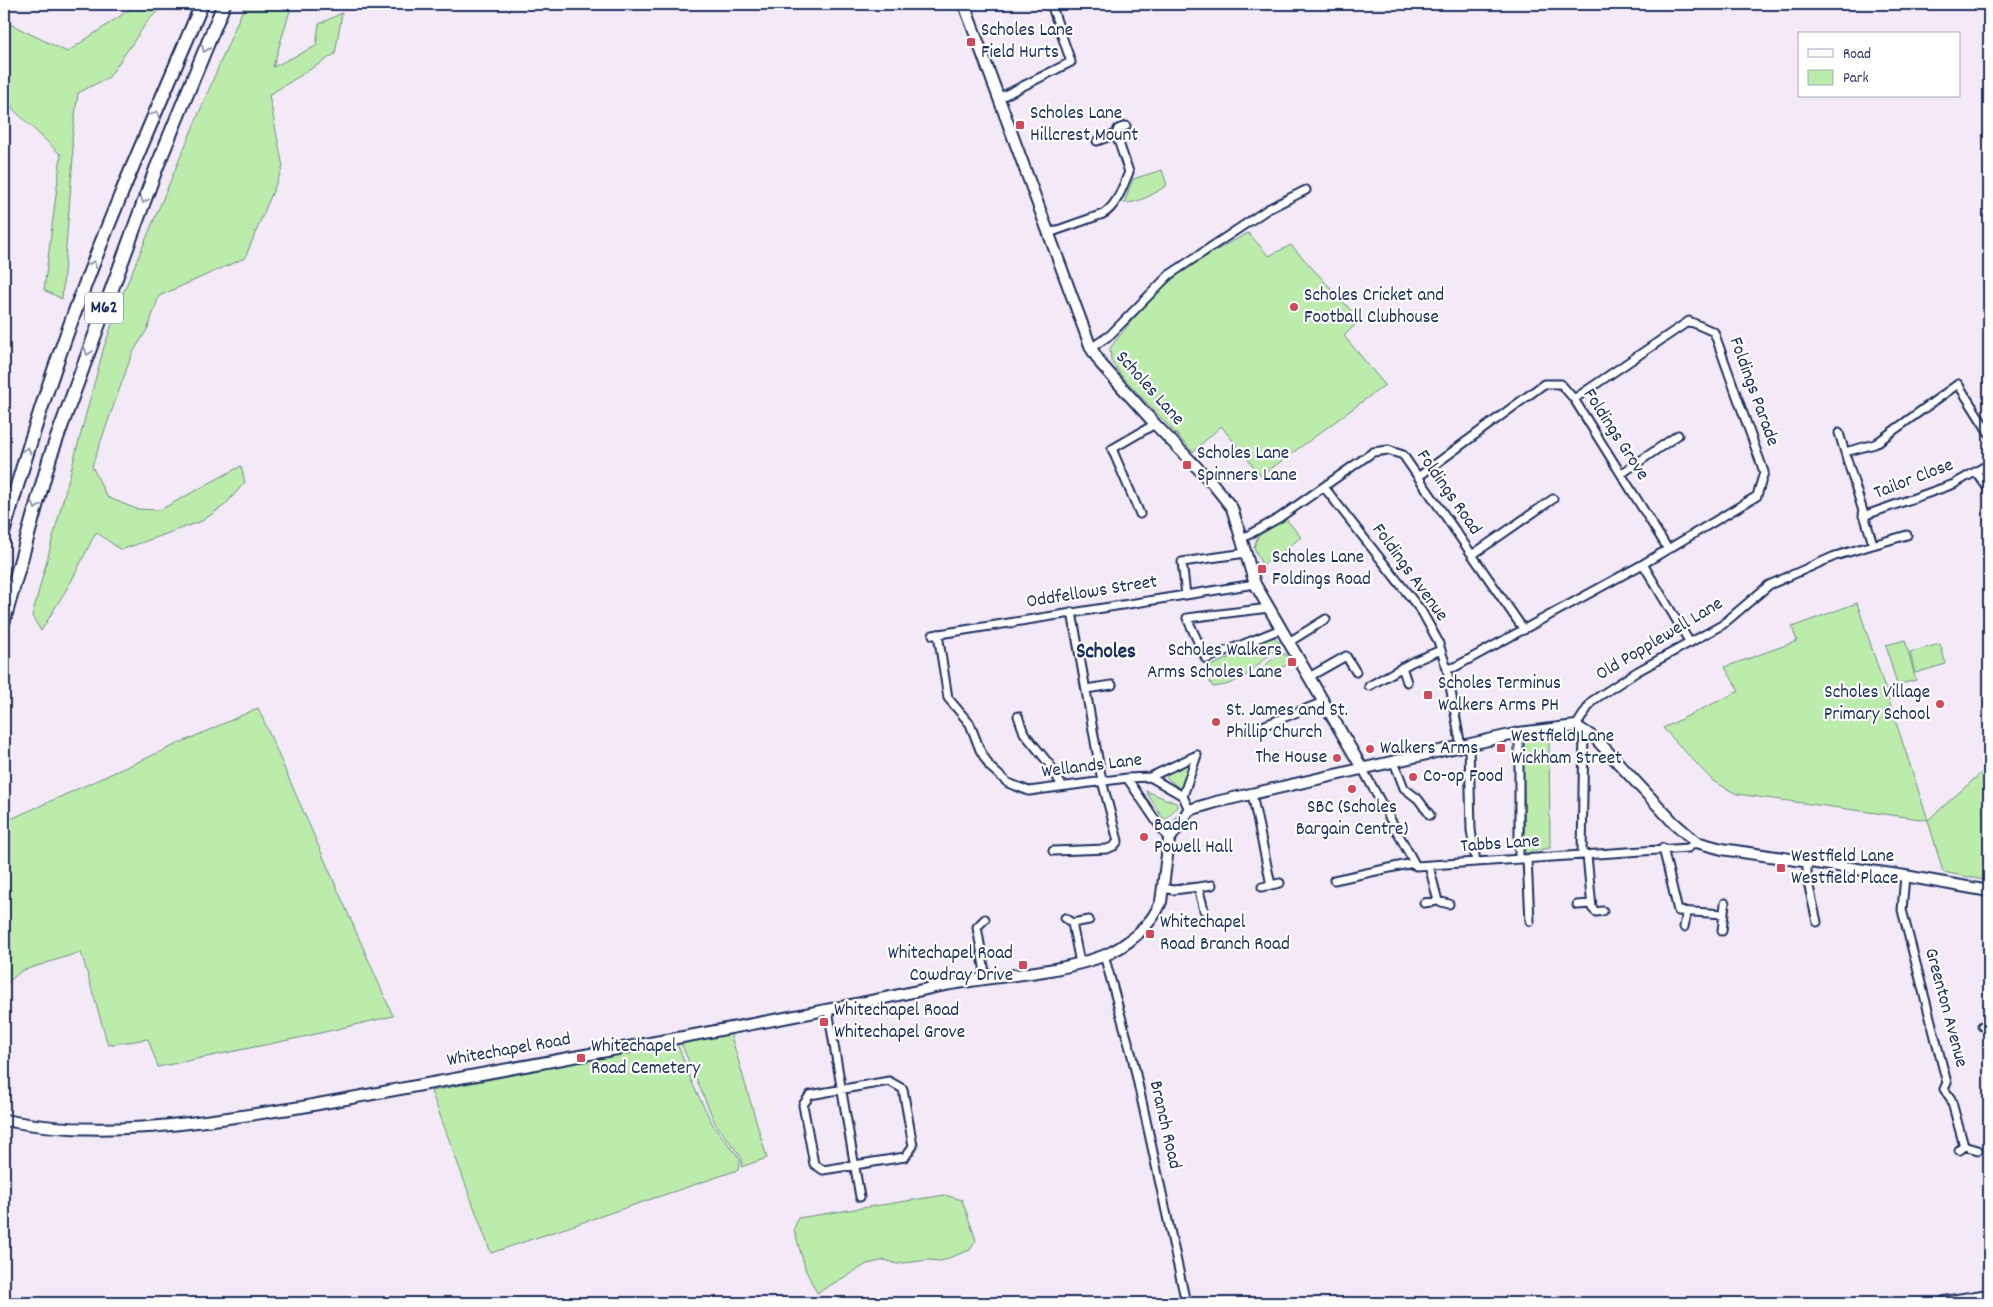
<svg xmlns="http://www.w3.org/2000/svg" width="1993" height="1307" font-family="Dekko,sans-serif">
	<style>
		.green { fill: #bcecab; stroke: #6c8e84 }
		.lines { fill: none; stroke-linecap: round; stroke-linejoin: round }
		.street-casing { stroke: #1b2f5e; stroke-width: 11 }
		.secondary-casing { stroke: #1b2f5e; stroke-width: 14 }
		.highway-casing { stroke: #1b2f5e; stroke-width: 16 }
		.street { stroke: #fff; stroke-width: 7 }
		.secondary { stroke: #fff; stroke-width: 10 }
		.highway { stroke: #fff; stroke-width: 12 }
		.oneway { stroke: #8d97ae }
		.poi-dot { fill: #d1495b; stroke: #fff; stroke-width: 2 }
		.labels { text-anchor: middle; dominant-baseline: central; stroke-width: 4.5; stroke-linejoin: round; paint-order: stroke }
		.shield { fill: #fff; stroke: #5f6d8e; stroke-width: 1 }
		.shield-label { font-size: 18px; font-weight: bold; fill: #1b2f5e }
		.poi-label { font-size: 19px; fill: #1b2f5e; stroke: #fff; text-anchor: start }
		.street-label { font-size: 19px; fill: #1b2f5e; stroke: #fff }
		.quarter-label { font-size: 21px; font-weight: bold; fill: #1b2f5e; stroke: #fff }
	</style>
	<rect width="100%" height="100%" fill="#f3e9f7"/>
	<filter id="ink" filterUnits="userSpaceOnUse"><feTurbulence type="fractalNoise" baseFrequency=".02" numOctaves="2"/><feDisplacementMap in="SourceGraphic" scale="10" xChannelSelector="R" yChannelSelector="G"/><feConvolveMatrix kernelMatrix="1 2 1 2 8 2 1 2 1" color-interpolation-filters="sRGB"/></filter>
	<g filter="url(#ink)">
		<path class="green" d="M 138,4 L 164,4 L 147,22 L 109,77 L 78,93 L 72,139 L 73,157 L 62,299 L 44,290 L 61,155 L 13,109 L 4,83 L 4,21 L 67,52 Z
			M 245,4 L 292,4 L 273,67 L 316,46 L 319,24 L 342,13 L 335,54 L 269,95 L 283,167 L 245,258 L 159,296 L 148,328 L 132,354 L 92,466 L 107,497 L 136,509 L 160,510 L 241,466 L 245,482 L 225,505 L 202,521 L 121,550 L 96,532 L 72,580 L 41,631 L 32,616 L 104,347 L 124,291 Z
			M 1162,170 L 1167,185 C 1154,194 1140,203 1124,203 L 1133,179 Z
			M 1248,233 L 1269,256 L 1291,245 L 1360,320 L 1344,336 L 1385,385 L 1261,476 L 1221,426 L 1193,452 L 1121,375 L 1111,361 L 1110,348 C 1129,324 1148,299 1172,280 C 1195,261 1222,247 1248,233 Z
			M 1286,519 L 1301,537 L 1282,552 L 1262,565 L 1254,547 L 1258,536 Z
			M 1857,603 L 1928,820 L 1989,766 L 1989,881 L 1943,872 L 1928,820 L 1737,794 L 1713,781 L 1663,728 L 1739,691 L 1725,667 L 1797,641 L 1792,627 Z
			M 1273,636 L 1281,644 L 1278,650 L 1270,654 L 1243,678 L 1226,685 L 1213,687 L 1203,670 Z
			M 1905,640 L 1916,680 L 1897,685 L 1886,645 Z
			M 1940,644 L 1946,664 L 1915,673 L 1910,652 Z
			M 1283,654 L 1286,654 L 1292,663 L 1251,680 L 1271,660 Z
			M 258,708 L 393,1016 L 303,1037 L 158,1067 L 148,1039 L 108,1045 L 81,952 L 21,971 L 4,986 L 4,822 Z
			M 1549,735 L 1550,848 L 1525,853 L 1523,741 Z
			M 1188,764 L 1190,766 L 1182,791 L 1163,774 Z
			M 1146,791 L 1176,803 L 1177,807 L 1166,819 L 1162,817 Z
			M 730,1032 L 767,1158 L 741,1167 L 742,1158 L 715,1123 L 681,1043 Z
			M 677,1043 L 693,1085 L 713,1125 L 740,1159 L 738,1170 L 491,1253 L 431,1091 Z
			M 945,1195 L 962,1200 L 976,1240 L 970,1250 L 941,1261 L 928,1260 L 897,1264 L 885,1260 L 867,1264 L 817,1293 L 806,1271 L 794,1229 L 798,1218 Z"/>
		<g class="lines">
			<g class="street-casing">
				<path id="street" d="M 999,98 L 1071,62 L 1051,4
					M 1116,134 L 1118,129 L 1126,126
					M 1049,233 L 1103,214 C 1117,206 1123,186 1129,172 L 1116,134 L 1097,141
					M 1091,348 L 1110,335 L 1169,275 L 1268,209 L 1306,190
					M 1839,433 L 1873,544
					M 1845,452 L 1875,444 L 1958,384 L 1989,433
					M 1976,472 L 1989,490
					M 1621,474 L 1678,435
					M 1418,477 L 1544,384 L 1561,384 L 1574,399 L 1668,549
					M 1324,487 L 1422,612 L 1438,641 L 1447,669 L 1461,747
					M 1140,514 L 1112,449 L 1155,424
					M 1863,516 L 1954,484 L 1989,464
					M 1241,539 L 1279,518 L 1373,452 L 1388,450 L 1403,455 L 1524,630
					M 1472,555 L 1553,499
					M 1643,564 L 1690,643
					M 1186,595 L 1182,562 L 1246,553
					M 1269,608 L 1187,618 L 1206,659 L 1281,629
					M 938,634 L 948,698 L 970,724 L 980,750 L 990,767 L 1008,783 L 1029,791 L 1127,778 L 1150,777 L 1197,755
					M 933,635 L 1255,584
					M 1289,642 L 1326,619
					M 1402,667 L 1407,682
					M 1447,669 L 1455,667 L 1643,564 L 1757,496 L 1764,472 L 1714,332 L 1689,321 L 1574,399
					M 1309,677 L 1346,656 L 1356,672
					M 1369,686 L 1412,662 L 1441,650
					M 1086,689 L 1112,685
					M 1018,716 L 1024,733 L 1050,765 L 1062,786
					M 1576,726 L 1592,701 L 1638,671 L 1722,625 L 1769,585 L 1835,556 L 1907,535
					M 1255,729 L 1323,702
					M 1469,745 L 1471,830 L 1476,862
					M 1394,762 L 1404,788 L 1418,799 L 1430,815
					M 1362,768 L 1416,866 L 1688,848 L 1696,842
					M 1150,777 L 1183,796 L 1189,810
					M 1127,778 L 1169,840
					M 1252,794 L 1271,885
					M 1183,796 L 1197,755
					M 1663,848 L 1678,911 L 1724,914
					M 1053,851 L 1107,849 L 1114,846 L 1118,841 L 1102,781 L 1072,612
					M 1582,855 L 1584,730
					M 1587,855 L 1592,908 L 1596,912 L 1603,911
					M 1519,859 L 1519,733
					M 1527,859 L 1530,921
					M 1807,861 L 1807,878 L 1817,922
					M 1429,866 L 1438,901
					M 1905,876 L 1902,910 L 1947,1083 L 1944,1089 L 1951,1099 L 1964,1146
					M 1334,880 L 1413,863
					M 1198,887 L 1212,885
					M 1262,887 L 1280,883
					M 1163,888 L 1173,890 L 1198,887 L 1204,910
					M 1424,903 L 1438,901 L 1449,904
					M 1577,905 L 1591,904
					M 1065,918 L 1072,923 L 1089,920
					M 985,919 L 977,927 L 986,978
					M 1072,923 L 1080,963
					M 1684,927 L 1687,912
					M 1722,931 L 1725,903
					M 1104,955 L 1132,1056 L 1186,1303
					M 828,1010 L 860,1197
					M 1982,1026 L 1989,1024
					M 889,1081 L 903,1089 L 913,1146 L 905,1157 L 823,1170 L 814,1164 L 803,1105 L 810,1095 Z
					M 1959,1150 L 1964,1146 L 1978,1150"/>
			</g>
			<g class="secondary-casing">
				<path id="secondary" d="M 964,4 L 1091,348 L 1101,364 L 1155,424 L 1213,484 L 1232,508 L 1255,584 L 1362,768
					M 4,1120 C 103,1140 203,1122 302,1107 C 421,1085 541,1063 661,1041 C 752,1024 844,1008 935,987 C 990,975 1049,976 1103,956 C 1126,947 1152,925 1161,902 L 1169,840 L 1189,810 L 1216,802 L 1519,733 L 1576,726 L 1596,739 L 1673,822 L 1696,842 L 1722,849 L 1905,876 L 1989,891"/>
			</g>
			<g class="highway-casing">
				<path id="highway" d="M 4,530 C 24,461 45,393 70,325 C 109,217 157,110 202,4
					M 4,620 L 50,457 L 156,169 L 224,4
					M 1945,1303 L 1989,1296"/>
			</g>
			<use href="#street" class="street"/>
			<use href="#secondary" class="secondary"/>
			<use href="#highway" class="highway"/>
		</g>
		<defs><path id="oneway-chevron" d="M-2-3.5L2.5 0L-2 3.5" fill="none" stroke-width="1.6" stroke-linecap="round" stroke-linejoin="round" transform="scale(1.25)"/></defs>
		<g class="oneway">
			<use href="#oneway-chevron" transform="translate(205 49) rotate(112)"/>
			<use href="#oneway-chevron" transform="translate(156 114) rotate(-67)"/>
			<use href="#oneway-chevron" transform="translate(144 200) rotate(111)"/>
			<use href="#oneway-chevron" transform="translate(93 264) rotate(-68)"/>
			<use href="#oneway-chevron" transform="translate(88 352) rotate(110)"/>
			<use href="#oneway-chevron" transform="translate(27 450) rotate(-74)"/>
			<use href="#oneway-chevron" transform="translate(36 506) rotate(106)"/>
		</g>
	</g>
	<g class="poi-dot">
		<rect x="966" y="37" width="10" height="10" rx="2.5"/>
		<rect x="1015" y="120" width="10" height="10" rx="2.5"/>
		<circle cx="1294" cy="307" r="5"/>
		<rect x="1182" y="460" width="10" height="10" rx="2.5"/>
		<rect x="1257" y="564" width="10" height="10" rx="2.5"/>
		<rect x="1287" y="657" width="10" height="10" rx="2.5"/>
		<rect x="1423" y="690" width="10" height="10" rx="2.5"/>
		<circle cx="1940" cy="704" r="5"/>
		<circle cx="1216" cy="722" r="5"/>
		<rect x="1496" y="743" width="10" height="10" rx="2.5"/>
		<circle cx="1370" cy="749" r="5"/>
		<circle cx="1337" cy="758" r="5"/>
		<circle cx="1413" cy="777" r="5"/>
		<circle cx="1352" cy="789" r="5"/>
		<circle cx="1144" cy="837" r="5"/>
		<rect x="1776" y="863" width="10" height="10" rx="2.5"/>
		<rect x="1145" y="929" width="10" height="10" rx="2.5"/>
		<rect x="1018" y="960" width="10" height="10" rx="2.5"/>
		<rect x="819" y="1017" width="10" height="10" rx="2.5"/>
		<rect x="576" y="1053" width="10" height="10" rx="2.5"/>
	</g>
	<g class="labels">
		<rect class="shield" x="85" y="292.5" width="38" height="31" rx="4"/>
		<g class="shield-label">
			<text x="104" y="308">M62</text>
		</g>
		<g class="poi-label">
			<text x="981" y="31">Scholes Lane<tspan x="981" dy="22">Field Hurts</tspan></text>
			<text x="1030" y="114">Scholes Lane<tspan x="1030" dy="22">Hillcrest Mount</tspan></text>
			<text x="1304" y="296">Scholes Cricket and<tspan x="1304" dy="22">Football Clubhouse</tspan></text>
			<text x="1197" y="454">Scholes Lane<tspan x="1197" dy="22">Spinners Lane</tspan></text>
			<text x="1272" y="558">Scholes Lane<tspan x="1272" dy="22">Foldings Road</tspan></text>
			<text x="1282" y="651" text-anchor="end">Scholes Walkers<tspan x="1282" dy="22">Arms Scholes Lane</tspan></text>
			<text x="1438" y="684">Scholes Terminus<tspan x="1438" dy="22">Walkers Arms PH</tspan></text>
			<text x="1930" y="693" text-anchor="end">Scholes Village<tspan x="1930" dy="22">Primary School</tspan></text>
			<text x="1226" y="711">St. James and St.<tspan x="1226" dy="22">Phillip Church</tspan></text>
			<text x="1511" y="737">Westfield Lane<tspan x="1511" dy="22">Wickham Street</tspan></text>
			<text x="1380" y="749">Walkers Arms</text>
			<text x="1327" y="758" text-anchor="end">The House</text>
			<text x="1423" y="777">Co-op Food</text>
			<text x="1352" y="808" text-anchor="middle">SBC (Scholes<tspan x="1352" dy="22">Bargain Centre)</tspan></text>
			<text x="1154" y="826">Baden<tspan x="1154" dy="22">Powell Hall</tspan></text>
			<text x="1791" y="857">Westfield Lane<tspan x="1791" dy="22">Westfield Place</tspan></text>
			<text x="1160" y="923">Whitechapel<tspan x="1160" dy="22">Road Branch Road</tspan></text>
			<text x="1013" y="954" text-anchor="end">Whitechapel Road<tspan x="1013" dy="22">Cowdray Drive</tspan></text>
			<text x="834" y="1011">Whitechapel Road<tspan x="834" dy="22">Whitechapel Grove</tspan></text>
			<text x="591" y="1047">Whitechapel<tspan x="591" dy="22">Road Cemetery</tspan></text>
		</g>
		<g class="street-label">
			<text transform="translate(1149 389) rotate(48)">Scholes Lane</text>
			<text transform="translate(1753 392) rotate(70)">Foldings Parade</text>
			<text transform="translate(1615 435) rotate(57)">Foldings Grove</text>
			<text transform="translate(1914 480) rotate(-21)">Tailor Close</text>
			<text transform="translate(1448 493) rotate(55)">Foldings Road</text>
			<text transform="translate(1409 573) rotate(54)">Foldings Avenue</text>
			<text transform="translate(1092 593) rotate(-9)">Oddfellows Street</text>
			<text transform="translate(1660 640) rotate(-31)">Old Popplewell Lane</text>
			<text transform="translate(1092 767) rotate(-7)">Wellands Lane</text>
			<text transform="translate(1500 845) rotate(-4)">Tabbs Lane</text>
			<text transform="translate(1945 1008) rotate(75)">Greenton Avenue</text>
			<text transform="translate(509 1051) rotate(-10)">Whitechapel Road</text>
			<text transform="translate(1164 1125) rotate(77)">Branch Road</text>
		</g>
		<g class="quarter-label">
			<text x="1106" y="653">Scholes</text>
		</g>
	</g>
	<rect width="1993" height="1307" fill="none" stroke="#fff" stroke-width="20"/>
	<rect x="10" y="10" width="1973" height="1287" fill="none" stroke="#1b2f5e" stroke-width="2" filter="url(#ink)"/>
	<rect x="1798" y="32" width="162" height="65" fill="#ffffff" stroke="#a4acbf"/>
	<rect x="1808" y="49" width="25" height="8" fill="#ffffff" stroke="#a4acbf"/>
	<text x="1843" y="58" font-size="15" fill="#1b2f5e">Road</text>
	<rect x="1808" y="70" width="25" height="15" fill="#bcecab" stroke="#a4acbf"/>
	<text x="1843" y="82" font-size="15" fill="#1b2f5e">Park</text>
</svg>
